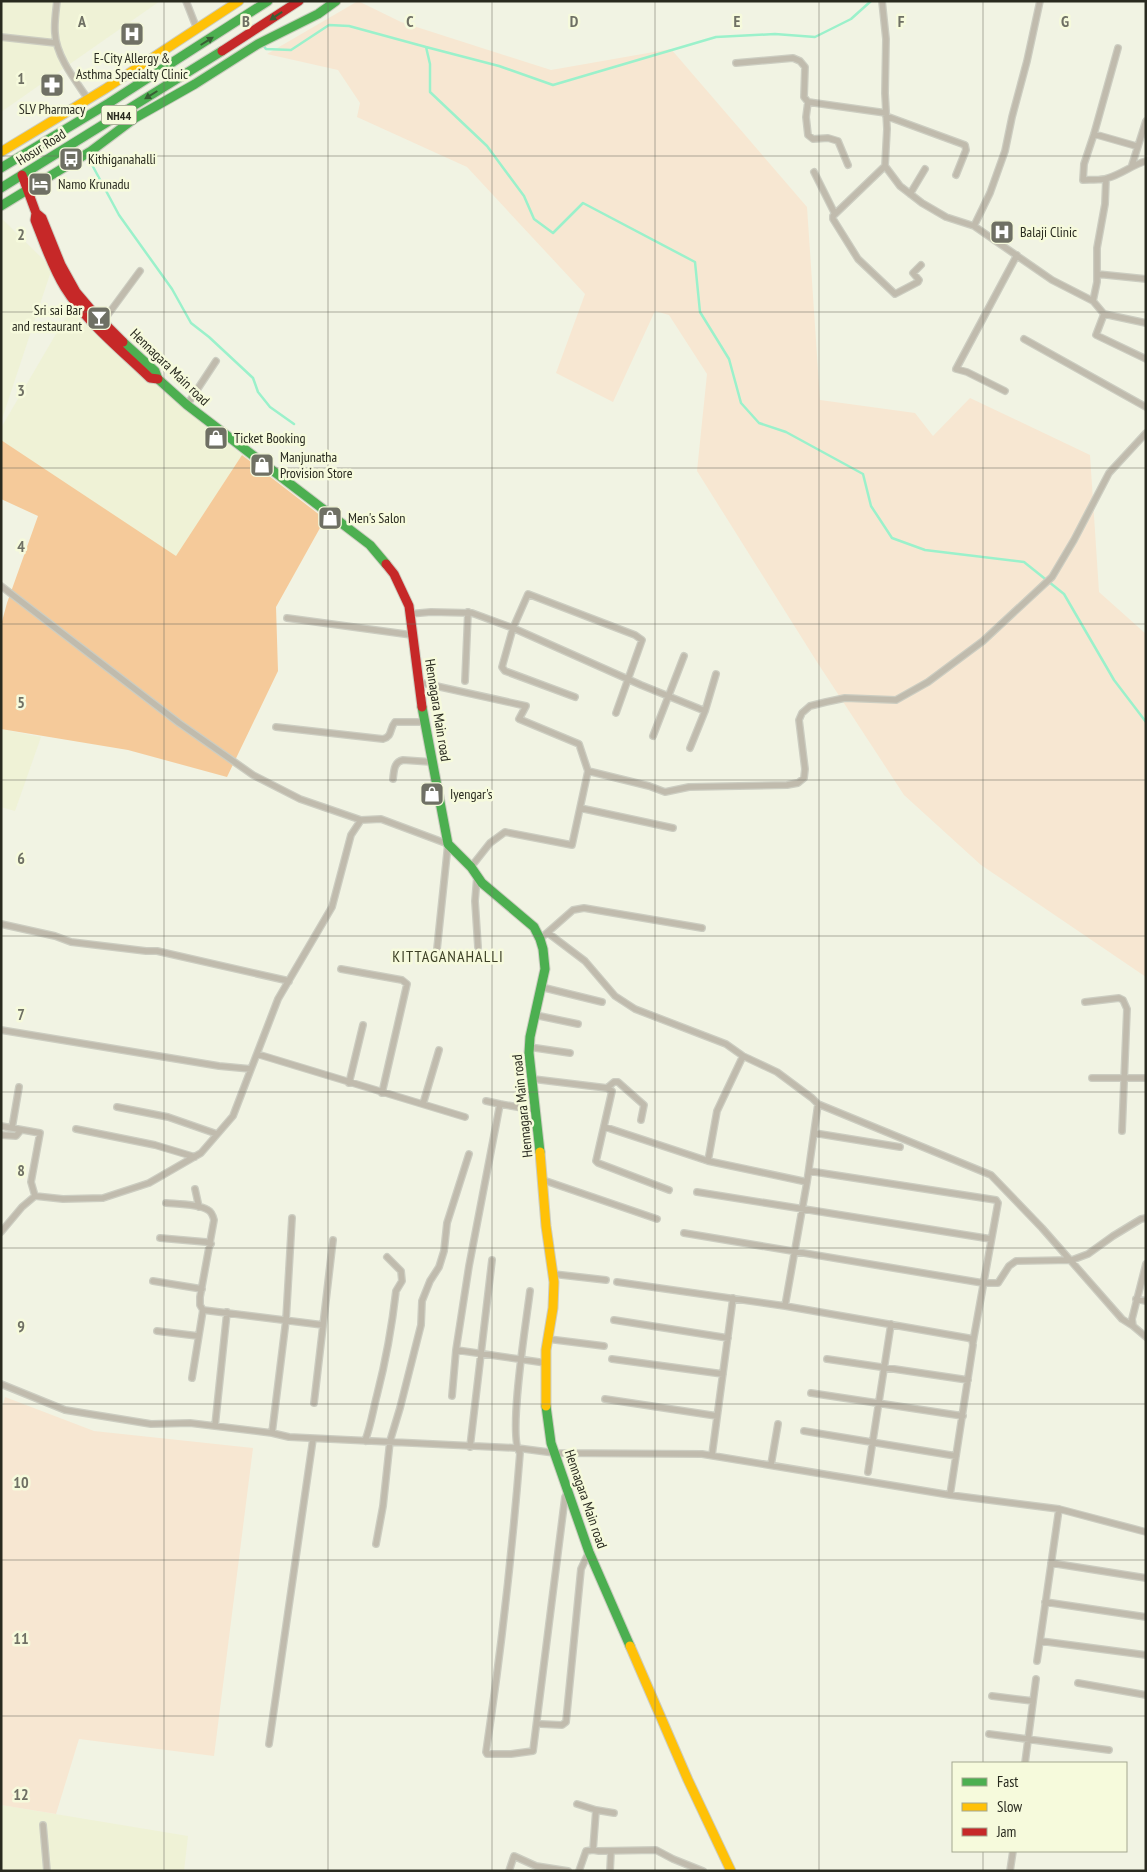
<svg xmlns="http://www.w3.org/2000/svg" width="1147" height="1872" font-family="'PT Sans Narrow',sans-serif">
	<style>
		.built { fill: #eff2d6 }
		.green { fill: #f7e7d2 }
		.forest { fill: #f5ca9a }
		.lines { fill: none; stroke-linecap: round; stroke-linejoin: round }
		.stream { stroke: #9bf1cb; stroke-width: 2.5 }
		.street-casing { stroke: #cccdc1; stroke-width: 8 }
		.fast-casing { stroke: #cccdc1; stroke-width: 11 }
		.slow-casing { stroke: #cccdc1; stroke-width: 11 }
		.jam-casing { stroke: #cccdc1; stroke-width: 11 }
		.street { stroke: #c0bbad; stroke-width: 5.5 }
		.fast { stroke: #4caf50; stroke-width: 9 }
		.slow { stroke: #ffc107; stroke-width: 9 }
		.jam { stroke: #c62828; stroke-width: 9 }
		.oneway { fill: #375f33 }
		.grid { fill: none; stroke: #6f7064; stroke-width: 1; stroke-opacity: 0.55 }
		.labels { text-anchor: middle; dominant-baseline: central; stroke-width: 5; stroke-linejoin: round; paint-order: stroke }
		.shield { fill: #f6fadc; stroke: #666858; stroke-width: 1 }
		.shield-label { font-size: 12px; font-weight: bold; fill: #292a1f }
		.poi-label { font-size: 14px; fill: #292a1f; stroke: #f6fadc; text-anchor: start }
		.street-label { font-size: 14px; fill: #292a1f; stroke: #f6fadc }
		.quarter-label { font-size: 16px; letter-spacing: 1px; fill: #3d4026; stroke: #f6fadc }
		.grid-label { font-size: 16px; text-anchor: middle; font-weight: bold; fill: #6f7064; stroke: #f6fadc; stroke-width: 5; stroke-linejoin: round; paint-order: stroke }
	</style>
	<rect width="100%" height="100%" fill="#f1f3e3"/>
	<path class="built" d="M 1,1 L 160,1 L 1,112 Z
		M 1,218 L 52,268 L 1,422 Z
		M 70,310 L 116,353 L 242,455 L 176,557 L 1,440 L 1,428 Z
		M 1,729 L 41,737 L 15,811 L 1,807 Z
		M 1,1805 L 188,1836 L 184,1871 L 1,1871 Z"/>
	<path class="green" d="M 358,1 L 401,22 L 551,70 L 671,49 L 807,207 L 820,400 L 915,413 L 933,436 L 970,398 L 1090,455 L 1099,592 L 1146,634 L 1146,977 L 981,865 L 904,795 L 817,662 L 697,471 L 707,374 L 669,315 L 655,311 L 613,402 L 556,373 L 585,294 L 467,167 L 357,117 L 360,103 L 338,70 L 267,54 Z
		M 5,1397 L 94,1431 L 253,1448 L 214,1756 L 79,1739 L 56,1814 L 1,1805 L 1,1411 Z"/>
	<path class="forest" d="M 1,440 L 176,556 L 242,455 L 325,519 L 276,607 L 278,671 L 227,777 L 128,750 L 1,729 L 1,625 L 7,603 L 38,516 L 1,499 Z"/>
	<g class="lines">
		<path class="stream" d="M 263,45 L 266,49 L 291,50 L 329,25 L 349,26 L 426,47 L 430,64 L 430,92 L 487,146 L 524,196 L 534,219 L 553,233 L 583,203 L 695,262 L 700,312 L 729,359 L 741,403 L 759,423 L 786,432 L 863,474 L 871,506 L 892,538 L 925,550 L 1024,562 L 1064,594 L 1114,680 L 1146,722
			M 426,47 L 499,66 L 553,85 L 716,37 L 775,34 L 815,37 L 851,19 L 871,1
			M 90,161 L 119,215 L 172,289 L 191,323 L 209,337 L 253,378 L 258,392 L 270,407 L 294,424"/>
		<g class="street-casing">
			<path id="street" d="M 57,1 C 56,11 54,23 55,33 C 56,56 75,80 88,99
				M 186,1 L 197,29
				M 882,1 L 886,39 L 885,93 L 887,129 L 885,166 L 900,186 L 922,203 L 946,217 L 974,226 L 1052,280 L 1093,301 L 1104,314 L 1146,323
				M 1,37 L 56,43
				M 1118,48 L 1094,134 L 1084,164 L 1083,180 C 1091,179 1100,181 1108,178 C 1122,174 1132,165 1146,161
				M 736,63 L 793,58 L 800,61 L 805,67 L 804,97 L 808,102 L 886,113
				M 808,102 L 806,117 L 808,135 L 813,139 L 828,138 L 838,141 L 848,165
				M 886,116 L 965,145 L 966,150 L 956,175
				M 1094,134 L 1136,146
				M 1132,165 L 1146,121
				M 885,166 L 833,216 L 833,219 L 858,259 L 895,294 L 918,282 L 919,280 L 913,273 L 921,265
				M 814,172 L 835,214
				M 910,194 L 925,169
				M 974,226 L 990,193 L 1005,151 L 1012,117 L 1027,61 L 1040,1
				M 1097,274 L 1146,279
				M 1093,301 L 1097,282 L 1097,248 L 1105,204 L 1106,179
				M 1104,314 L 1096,335 L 1146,359
				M 101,324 L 140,271
				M 1024,339 L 1146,407
				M 1005,391 L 967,372 L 956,369 L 1017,255
				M 187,405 L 216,361
				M 1,586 L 179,723 L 253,775 L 300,799 L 361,820
				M 409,614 L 431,612 L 472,613 L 513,628 L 641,685 L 705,711
				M 287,618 L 412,635
				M 465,681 L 468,612
				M 418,682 L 526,706 L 519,719 L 579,744 L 588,771 L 580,808 L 673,828
				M 575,697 L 505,671 L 502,667 L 513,628 L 528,594 L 635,635 L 642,640 L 616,713
				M 276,727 L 383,739 C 393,736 389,729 395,722 L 425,722
				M 653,736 L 684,656
				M 690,748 L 705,711 L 716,674
				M 588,771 L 649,786 L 665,792 L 689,787 L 787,785 L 798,783 L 804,778 L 805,769 L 799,720 L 802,713 L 810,706 L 826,702 L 845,698 L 896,700 L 928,682 L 983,641 L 1052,577 L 1074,540 L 1109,473 L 1146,433
				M 393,779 C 394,770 394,762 403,760 L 432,762
				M 471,867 L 490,843 L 505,832 L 572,845 L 580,808
				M 477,877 L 475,901 L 478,947
				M 1,924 L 55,936 L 71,942 L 146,951 L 157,951 L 289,981
				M 548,933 L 585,961 L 615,996 L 635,1009 L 726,1044 L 743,1056 L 777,1072 L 812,1098 L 818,1104 L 991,1175 L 1042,1228 L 1122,1319 L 1133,1326
				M 540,939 L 573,910 L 584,908 L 702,928
				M 341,969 L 402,980 L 407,984 L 382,1093
				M 541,987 L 602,1002
				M 1085,1002 L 1119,998 L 1123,1000 L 1127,1009 L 1122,1131
				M 535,1015 L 578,1024
				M 1,1030 L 219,1066 L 251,1069
				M 529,1047 L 570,1053
				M 257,1054 L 465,1117
				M 1092,1078 L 1146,1078
				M 533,1079 L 607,1088 L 612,1091 L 596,1161 L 598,1163 L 669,1190
				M 349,1083 L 363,1025
				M 607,1088 L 614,1082 L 618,1082 L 644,1105 L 641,1120
				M 486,1101 L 500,1104
				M 423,1104 L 439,1050
				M 117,1107 L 168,1117 L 217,1134
				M 1,1126 L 40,1133 L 31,1182 L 35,1196
				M 605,1127 L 708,1161 L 807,1182
				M 12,1128 L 19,1087
				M 76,1129 L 155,1145 L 195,1157
				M 814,1133 L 900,1147
				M 1,1135 L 16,1136 L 21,1130
				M 708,1161 L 717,1111 L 743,1056
				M 809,1171 L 996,1200 L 998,1203 L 973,1342
				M 543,1180 L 657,1219
				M 195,1189 L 199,1207
				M 697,1192 L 991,1239
				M 166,1203 C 177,1204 199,1204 208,1210 C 212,1212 213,1216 214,1220 L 200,1297 L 200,1305 L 203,1310 L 323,1325
				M 1,1232 L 22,1207 L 35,1196 L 63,1199 L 103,1198 L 149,1183 L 201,1153 L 233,1116 L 278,999 L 332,907 L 351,835 L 361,820 L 381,819 L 448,844 L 437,949
				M 684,1233 L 983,1283 L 998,1283 L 1009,1266 L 1016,1261 L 1072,1260 L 1088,1254 L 1113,1236 L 1141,1219 L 1146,1218
				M 160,1238 L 206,1242 L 211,1244
				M 1146,1264 L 1132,1319 L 1133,1326 L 1146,1337
				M 553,1274 L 606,1280
				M 153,1281 L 202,1289
				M 617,1282 L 785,1306 L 968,1338 L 972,1339 L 973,1345 L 950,1495 L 1059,1509 L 1146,1532
				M 530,1291 C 527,1317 507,1438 520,1453 C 512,1553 501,1653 486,1752 L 487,1754 L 511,1754 L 533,1751 L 565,1497 L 568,1492
				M 1136,1299 L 1146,1301
				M 785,1306 L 807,1182 L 818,1104
				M 614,1320 L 728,1338
				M 157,1331 L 198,1336
				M 548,1339 L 604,1346
				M 456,1350 L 546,1363
				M 612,1359 L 723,1374
				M 827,1359 L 968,1380
				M 192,1378 L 203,1310
				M 1,1384 L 65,1410 L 151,1424 L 190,1423 L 272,1433 L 289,1437 L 517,1448 L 555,1453 L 702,1454 L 950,1495
				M 811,1393 L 963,1416
				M 452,1396 L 456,1350 L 469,1266 L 500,1104 L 535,1110
				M 605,1399 L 717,1416
				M 314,1403 L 333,1240
				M 215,1426 L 227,1312
				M 804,1431 L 956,1456
				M 272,1433 L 286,1320 L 292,1218
				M 365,1441 C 371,1425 373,1410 377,1395 C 386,1360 392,1326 396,1291 L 402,1281 L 401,1271 L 387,1257
				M 470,1447 L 492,1260
				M 712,1455 L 733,1298
				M 771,1465 L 778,1424
				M 868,1472 L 891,1324
				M 1059,1509 L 1040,1641 L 1146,1655
				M 376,1544 L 383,1506 L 390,1441 L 400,1408 L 421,1325 L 422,1301 L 430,1281 L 439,1267 L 444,1251 L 447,1223 L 469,1154
				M 1051,1563 L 1146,1578
				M 1045,1602 L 1146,1617
				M 1037,1661 L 1040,1641
				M 1078,1683 L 1146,1695
				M 992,1696 L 1033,1701
				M 541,1724 L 562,1725 L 566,1722 L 581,1569 L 589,1552
				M 989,1734 L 1109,1750
				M 269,1744 L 313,1439
				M 1025,1763 L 1036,1679
				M 577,1804 L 596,1810 L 593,1850
				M 596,1810 L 614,1813
				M 43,1825 L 47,1871
				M 509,1871 L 514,1856 L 536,1866 L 568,1871
				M 579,1871 L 586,1851 L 593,1850 L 599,1851 L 656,1850 L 673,1859 L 703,1871
				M 610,1871 L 611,1851
				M 1010,1871 L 1013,1851"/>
		</g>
		<g class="fast-casing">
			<path id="fast" d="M 1,168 L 109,103 L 268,1
				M 1,188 L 222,51
				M 1,206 L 91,151 L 135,118 L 195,84 L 258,44 L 318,14 L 336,1
				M 123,342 L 155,371 L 158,379 L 187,405 L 370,545 L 386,564
				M 422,707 L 448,844 L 471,867 L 482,883 L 534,927 L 540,939 L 543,949 L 545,969 L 530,1037 L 529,1053 L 540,1152
				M 546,1406 L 551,1443 L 589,1552 L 630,1646"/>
		</g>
		<g class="slow-casing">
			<path id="slow" d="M 1,152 L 105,89 L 239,1
				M 540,1152 L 546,1226 L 554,1282 L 553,1308 L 546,1350 L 546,1406
				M 630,1646 L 688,1780 L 731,1871"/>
		</g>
		<g class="jam-casing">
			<path id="jam" d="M 222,51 L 299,1
				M 22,175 L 36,213 L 42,218 L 61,265 L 76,292 L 93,312 L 123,342
				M 36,213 L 35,220 C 44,243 52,267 65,288 C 87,323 120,349 150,378 L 158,379
				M 386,564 L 394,574 L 409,606 L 422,707"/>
		</g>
		<use href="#street" class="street"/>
		<use href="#fast" class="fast"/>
		<use href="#slow" class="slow"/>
		<use href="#jam" class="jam"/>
	</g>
	<defs><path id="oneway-solid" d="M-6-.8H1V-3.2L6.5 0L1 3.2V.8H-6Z" transform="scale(1.25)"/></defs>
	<g class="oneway">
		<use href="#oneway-solid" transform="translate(276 16) rotate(146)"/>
		<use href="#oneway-solid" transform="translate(207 41) rotate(-32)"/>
		<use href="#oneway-solid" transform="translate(151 95) rotate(148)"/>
	</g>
	<path class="grid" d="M 164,1 L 164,1871M 328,1 L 328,1871M 492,1 L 492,1871M 655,1 L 655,1871M 819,1 L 819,1871M 983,1 L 983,1763M 1,156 L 1146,156M 1,312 L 1146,312M 1,468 L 1146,468M 1,624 L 1146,624M 1,780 L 1146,780M 1,936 L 1146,936M 1,1092 L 1146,1092M 1,1248 L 1146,1248M 1,1404 L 1146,1404M 1,1560 L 1146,1560M 1,1716 L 1146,1716M 983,1851 L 983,1871"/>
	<defs>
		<g id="hospital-square" transform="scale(1.25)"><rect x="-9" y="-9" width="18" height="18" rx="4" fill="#6f7064" stroke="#f6fadc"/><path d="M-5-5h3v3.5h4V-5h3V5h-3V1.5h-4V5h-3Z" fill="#fff"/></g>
		<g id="pharmacy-square" transform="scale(1.25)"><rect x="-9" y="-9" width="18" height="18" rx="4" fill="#6f7064" stroke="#f6fadc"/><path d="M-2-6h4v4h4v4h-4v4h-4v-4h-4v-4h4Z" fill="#fff"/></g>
		<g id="bus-square" transform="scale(1.25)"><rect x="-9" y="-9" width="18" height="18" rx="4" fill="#6f7064" stroke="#f6fadc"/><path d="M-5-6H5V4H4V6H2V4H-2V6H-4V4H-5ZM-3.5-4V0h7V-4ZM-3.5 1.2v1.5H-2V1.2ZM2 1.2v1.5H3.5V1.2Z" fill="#fff"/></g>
		<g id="hotel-square" transform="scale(1.25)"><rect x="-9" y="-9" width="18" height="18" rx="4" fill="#6f7064" stroke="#f6fadc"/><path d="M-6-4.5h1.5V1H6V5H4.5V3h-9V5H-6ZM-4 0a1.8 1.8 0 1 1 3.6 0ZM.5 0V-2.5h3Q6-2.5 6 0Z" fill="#fff"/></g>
		<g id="bar-square" transform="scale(1.25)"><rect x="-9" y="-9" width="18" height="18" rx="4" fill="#6f7064" stroke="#f6fadc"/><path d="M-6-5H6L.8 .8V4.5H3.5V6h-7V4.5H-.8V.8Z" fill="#fff"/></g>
		<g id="shop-square" transform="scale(1.25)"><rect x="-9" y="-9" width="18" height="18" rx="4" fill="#6f7064" stroke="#f6fadc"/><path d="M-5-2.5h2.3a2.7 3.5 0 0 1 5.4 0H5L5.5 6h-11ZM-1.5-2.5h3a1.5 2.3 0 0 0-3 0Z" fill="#fff"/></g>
	</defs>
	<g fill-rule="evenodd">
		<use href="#hospital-square" x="132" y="34"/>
		<use href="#pharmacy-square" x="52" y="85"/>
		<use href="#bus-square" x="71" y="159"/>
		<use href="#hotel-square" x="40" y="184"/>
		<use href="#hospital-square" x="1002" y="232"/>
		<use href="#bar-square" x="99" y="318"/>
		<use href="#shop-square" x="216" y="438"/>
		<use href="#shop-square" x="262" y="465"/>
		<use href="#shop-square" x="330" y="518"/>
		<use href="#shop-square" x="432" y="794"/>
	</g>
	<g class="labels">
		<rect class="shield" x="101.5" y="105.5" width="35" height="19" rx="4"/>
		<g class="shield-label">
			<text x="119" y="115">NH44</text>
		</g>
		<g class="poi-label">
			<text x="132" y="58" text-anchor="middle">E-City Allergy &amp;<tspan x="132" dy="16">Asthma Specialty Clinic</tspan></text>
			<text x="52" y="109" text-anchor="middle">SLV Pharmacy</text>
			<text x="88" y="159">Kithiganahalli</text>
			<text x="58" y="184">Namo Krunadu</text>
			<text x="1020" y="232">Balaji Clinic</text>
			<text x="82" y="310" text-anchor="end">Sri sai Bar<tspan x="82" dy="16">and restaurant</tspan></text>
			<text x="234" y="438">Ticket Booking</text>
			<text x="280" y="457">Manjunatha<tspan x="280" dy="16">Provision Store</tspan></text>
			<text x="348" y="518">Men's Salon</text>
			<text x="450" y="794">Iyengar's</text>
		</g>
		<g class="street-label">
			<text transform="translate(41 147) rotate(-32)">Hosur Road</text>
			<text transform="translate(170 367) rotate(44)">Hennagara Main road</text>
			<text transform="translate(438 710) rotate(81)">Hennagara Main road</text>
			<text transform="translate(522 1106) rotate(-96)">Hennagara Main road</text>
			<text transform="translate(586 1499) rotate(71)">Hennagara Main road</text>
		</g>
		<g class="quarter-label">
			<text x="448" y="956">KITTAGANAHALLI</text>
		</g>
	</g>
	<g class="grid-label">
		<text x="82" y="27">A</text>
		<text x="246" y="27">B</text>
		<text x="410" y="27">C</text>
		<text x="574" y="27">D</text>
		<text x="737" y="27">E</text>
		<text x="901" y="27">F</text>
		<text x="1065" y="27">G</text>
		<text x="21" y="84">1</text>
		<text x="21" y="240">2</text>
		<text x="21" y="396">3</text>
		<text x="21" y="552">4</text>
		<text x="21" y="708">5</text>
		<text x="21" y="864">6</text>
		<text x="21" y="1020">7</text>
		<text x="21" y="1176">8</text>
		<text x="21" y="1332">9</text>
		<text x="21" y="1488">10</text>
		<text x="21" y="1644">11</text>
		<text x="21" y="1800">12</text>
	</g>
	<rect width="1147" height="1872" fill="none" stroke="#292a1f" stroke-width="5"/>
	<rect x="952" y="1762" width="175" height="90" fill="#f6fadc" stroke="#a4a790"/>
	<rect x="962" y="1778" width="25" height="8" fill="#4caf50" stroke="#a4a790"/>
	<text x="997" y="1787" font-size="15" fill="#292a1f">Fast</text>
	<rect x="962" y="1803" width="25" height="8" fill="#ffc107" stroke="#a4a790"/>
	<text x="997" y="1812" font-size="15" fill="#292a1f">Slow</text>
	<rect x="962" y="1828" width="25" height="8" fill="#c62828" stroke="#a4a790"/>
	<text x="997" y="1837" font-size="15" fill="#292a1f">Jam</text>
</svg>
